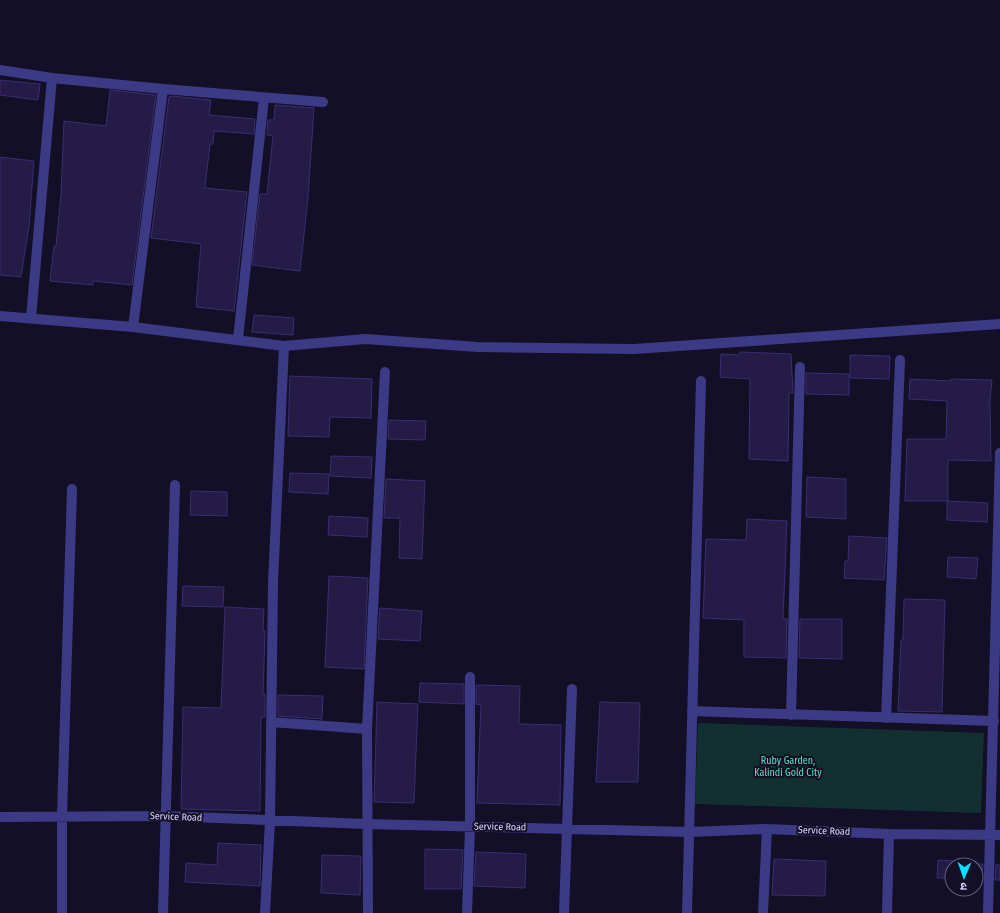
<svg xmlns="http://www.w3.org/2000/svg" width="1000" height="913" font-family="'Fira Sans Condensed','Noto Sans Devanagari',sans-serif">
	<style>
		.green { fill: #12302f }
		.building { fill: #241b47; stroke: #3b2d73 }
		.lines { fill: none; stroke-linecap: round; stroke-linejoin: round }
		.street { stroke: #3d3a85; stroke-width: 10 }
		.labels { text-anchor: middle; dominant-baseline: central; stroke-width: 4; stroke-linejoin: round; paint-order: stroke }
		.park-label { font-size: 10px; fill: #5fe0c0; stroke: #130f26 }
		.street-label { font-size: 10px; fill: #d9d4ff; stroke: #130f26 }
	</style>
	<rect width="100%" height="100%" fill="#130f26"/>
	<path class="green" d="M 698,723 L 984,733 L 981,813 L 695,804 Z"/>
	<path class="building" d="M 0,80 L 40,84 L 38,100 L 0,95 Z
		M 110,90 L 156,95 L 132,285 L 93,281 L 93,285 L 50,281 L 54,246 L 56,246 L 61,194 L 64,121 L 106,126 Z
		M 172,96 L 211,100 L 209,115 L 255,119 L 254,134 L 214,131 L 213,144 L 210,144 L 205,188 L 247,192 L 234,311 L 196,307 L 201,244 L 151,238 L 169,97 Z
		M 275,105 L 314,108 L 308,198 L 300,271 L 252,265 L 260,194 L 267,194 L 273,136 L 267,135 L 268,120 L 274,120 Z
		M 0,157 L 34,161 L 29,226 L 21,277 L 0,275 Z
		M 254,315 L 294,318 L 293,335 L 252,332 Z
		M 740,352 L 791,354 L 793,393 L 789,393 L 788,461 L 749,459 L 750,379 L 720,377 L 721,354 L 739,355 Z
		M 850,355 L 890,356 L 889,379 L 850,378 Z
		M 806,373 L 849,374 L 849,395 L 806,394 Z
		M 290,376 L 372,379 L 371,418 L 330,417 L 329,437 L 288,436 Z
		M 910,379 L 951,381 L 951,379 L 992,380 L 990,400 L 991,461 L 948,460 L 948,501 L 905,501 L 907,439 L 946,439 L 947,401 L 909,399 Z
		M 389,420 L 426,421 L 425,440 L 388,439 Z
		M 331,456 L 372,457 L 371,478 L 330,476 Z
		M 290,473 L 329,474 L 328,494 L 289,492 Z
		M 807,477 L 846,479 L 846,519 L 806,517 Z
		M 386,479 L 425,481 L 422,559 L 399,558 L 400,518 L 384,518 Z
		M 191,491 L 227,492 L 227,516 L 190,515 Z
		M 947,501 L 988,503 L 987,522 L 947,520 Z
		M 329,516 L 368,518 L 367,537 L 328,535 Z
		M 747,519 L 787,521 L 783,619 L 787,619 L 786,658 L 744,657 L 744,620 L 703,618 L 706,539 L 746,540 Z
		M 849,536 L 887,538 L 884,580 L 844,578 L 845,561 L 848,561 Z
		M 948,557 L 978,558 L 976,579 L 947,577 Z
		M 329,576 L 368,578 L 364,669 L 325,667 Z
		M 183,586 L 224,587 L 223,607 L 182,606 Z
		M 904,599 L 945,600 L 942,712 L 898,711 L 901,640 L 903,640 Z
		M 225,607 L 264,609 L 263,630 L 265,631 L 263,694 L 265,694 L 265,717 L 261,717 L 260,811 L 181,809 L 183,707 L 221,708 Z
		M 380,608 L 422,611 L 420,641 L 378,639 Z
		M 800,619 L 842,619 L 842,659 L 799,658 Z
		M 420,683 L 464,684 L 464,704 L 419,702 Z
		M 476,685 L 520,686 L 519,724 L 561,725 L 560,805 L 477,803 L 481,705 L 476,704 Z
		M 278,695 L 323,696 L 322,719 L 278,716 Z
		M 377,702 L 418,704 L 414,803 L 374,802 Z
		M 600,702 L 640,703 L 638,782 L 596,782 Z
		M 218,843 L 261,845 L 260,886 L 185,882 L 186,863 L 217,865 Z
		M 425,849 L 463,850 L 461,889 L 425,889 Z
		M 476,852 L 526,854 L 525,888 L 474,886 Z
		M 322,855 L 361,856 L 360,895 L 321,893 Z
		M 774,859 L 826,861 L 825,896 L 772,895 Z
		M 938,860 L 977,862 L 977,864 L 983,864 L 982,879 L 976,879 L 976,865 L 952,865 L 952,878 L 937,878 Z
		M 996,865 L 1000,865 L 1000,880 L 995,880 Z"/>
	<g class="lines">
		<path class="street" d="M 0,70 L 52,78 L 163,89 L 133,327
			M 163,89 L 323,102
			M 0,316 L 133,327 L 284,346 L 365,339 L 478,347 L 634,349 L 1000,324
			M 31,318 L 52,78
			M 238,339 L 264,98
			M 692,711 L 994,721
			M 791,715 L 800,367
			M 886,718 L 900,360
			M 271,722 L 367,729
			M 0,817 L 166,816 L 367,824 L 689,832 L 767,829 L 889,834 L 1000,835
			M 62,913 L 62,815 L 72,489
			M 163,913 L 175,485
			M 265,913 L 270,821 L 273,582 L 284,346
			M 368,913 L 367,729 L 385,372
			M 467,913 L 470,827 L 470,677
			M 564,913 L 572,689
			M 687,913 L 701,381
			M 763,913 L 767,829
			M 887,913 L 889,834
			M 988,913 L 1000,453"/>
	</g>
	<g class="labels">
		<g class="park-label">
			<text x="788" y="761">Ruby Garden,<tspan x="788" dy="12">Kalindi Gold City</tspan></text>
		</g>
		<g class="street-label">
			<text transform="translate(176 817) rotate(2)">Service Road</text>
			<text transform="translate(500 827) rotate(1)">Service Road</text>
			<text transform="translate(824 831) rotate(2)">Service Road</text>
		</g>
	</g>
	<g transform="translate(964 877) rotate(182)"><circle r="19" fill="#130f26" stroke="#625e7d"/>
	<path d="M0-3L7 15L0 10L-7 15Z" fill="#00e5ff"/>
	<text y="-6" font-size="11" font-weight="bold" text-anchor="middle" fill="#d9d4ff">उ</text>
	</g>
</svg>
